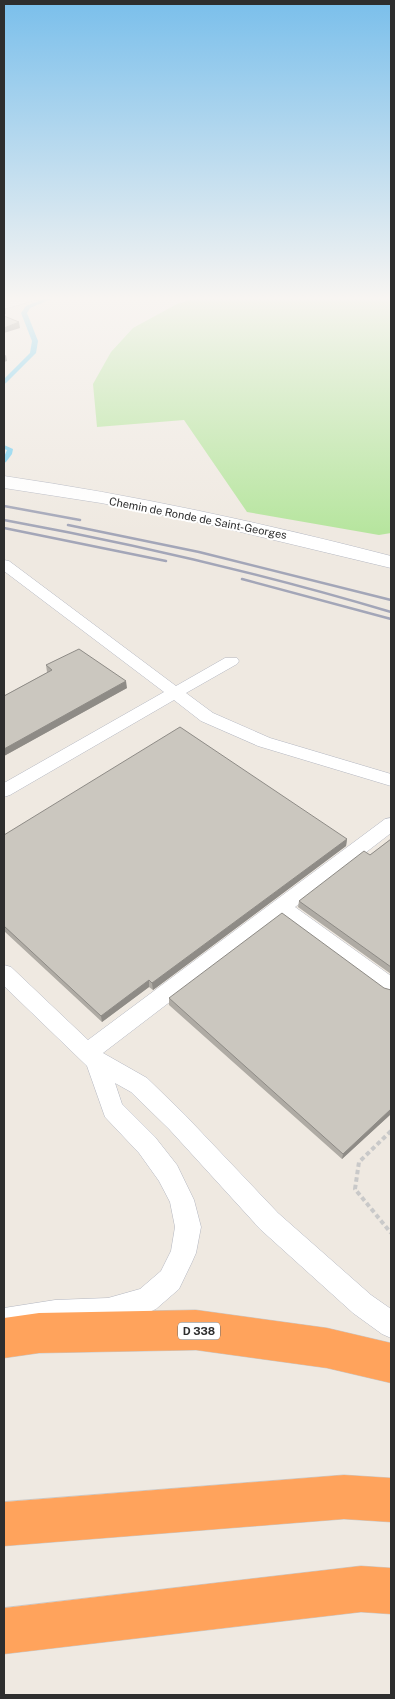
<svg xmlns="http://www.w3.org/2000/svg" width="395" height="1699" font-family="'Public Sans',sans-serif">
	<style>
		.green { fill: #b6e59e }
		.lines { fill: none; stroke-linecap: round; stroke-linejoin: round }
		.stream { fill: #75cff0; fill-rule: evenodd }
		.lane-casing { stroke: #b4b7c1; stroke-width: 1 }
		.street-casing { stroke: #b4b7c1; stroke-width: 1 }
		.highway-casing { stroke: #c9c9c9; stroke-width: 1 }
		.path { stroke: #c9c9c9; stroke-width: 4; stroke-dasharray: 4.5 3; stroke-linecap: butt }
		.lane { fill: #fff; fill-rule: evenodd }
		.street { fill: #fff; fill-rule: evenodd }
		.highway { fill: #ffa35c; fill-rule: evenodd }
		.rail { stroke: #a3a6b8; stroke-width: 2.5 }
		.wall { fill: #afaba4 }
		.shaded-wall { fill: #8e8b86 }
		.building { fill: #cbc7bf; stroke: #8e8b86 }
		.labels { text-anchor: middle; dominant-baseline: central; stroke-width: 4; stroke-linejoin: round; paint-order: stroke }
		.far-street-label { font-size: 11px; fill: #2e2e2e; stroke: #fff }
		.shield { fill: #fff; stroke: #6d6d6d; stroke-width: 1 }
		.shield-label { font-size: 11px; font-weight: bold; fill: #2e2e2e }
	</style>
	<rect width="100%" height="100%" fill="#efe9e1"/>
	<path class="green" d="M 203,296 L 391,296 L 391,533 L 379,535 L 247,512 L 184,420 L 97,427 L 93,384 L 111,352 L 133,328 L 177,304 Z"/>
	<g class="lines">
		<path class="stream" d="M 51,296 L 58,296 L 30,308 L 27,313 L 38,341 L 36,353 L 6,383 L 4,384 L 4,379 L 30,353 L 32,341 L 21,313 L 26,306 Z
			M 4,445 L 13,449 L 12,454 L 6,462 L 4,463 L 4,457 L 7,450 L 4,449 Z"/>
		<g class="lane-casing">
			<path id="lane" d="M 4,560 L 9,561 L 176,686 L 225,658 L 237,658 L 239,661 L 237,664 L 186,693 L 213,713 L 270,738 L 391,774 L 391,786 L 258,746 L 201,721 L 174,700 L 10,795 L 4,797 L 4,783 L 164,692 L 4,571 Z
				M 391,818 L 391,833 L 295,907 L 391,976 L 391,995 L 384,993 L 281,917 L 103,1053 L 147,1078 L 185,1115 L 278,1213 L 371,1295 L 391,1309 L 391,1338 L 382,1334 L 353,1313 L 260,1229 L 169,1129 L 131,1092 L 115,1083 L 122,1104 L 155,1137 L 177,1165 L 194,1200 L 201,1227 L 196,1253 L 192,1262 L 179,1289 L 156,1309 L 147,1313 L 108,1324 L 55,1326 L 4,1334 L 4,1308 L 55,1300 L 108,1298 L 140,1289 L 161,1271 L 171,1251 L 175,1227 L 170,1202 L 159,1181 L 139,1153 L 105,1117 L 87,1066 L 4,986 L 4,965 L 11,967 L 88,1040 L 385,819 Z"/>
		</g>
		<g class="street-casing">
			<path id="street" d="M 20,296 L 41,296 L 39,299 L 4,309 L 4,301 Z
				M 4,476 C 135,495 263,523 391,556 L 391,568 L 199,522 L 101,503 L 4,488 Z"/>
		</g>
		<g class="highway-casing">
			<path id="highway" d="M 196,1310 L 327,1328 L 391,1343 L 391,1383 L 327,1368 L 196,1350 L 39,1353 L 4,1358 L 4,1318 L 39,1313 Z
				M 344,1475 L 391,1478 L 391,1522 L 344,1519 L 4,1546 L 4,1502 Z
				M 361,1566 L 391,1568 L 391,1614 L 361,1612 L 4,1654 L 4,1608 Z"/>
		</g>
		<path class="path" d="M 391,1131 L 359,1162 L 355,1189 L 391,1233"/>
		<use href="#lane" class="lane"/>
		<use href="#street" class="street"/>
		<use href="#highway" class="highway"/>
		<path class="rail" d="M 4,506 L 80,520
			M 4,520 C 135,544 264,574 391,612
			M 68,525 L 199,552 L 391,600
			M 4,528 L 166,561
			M 242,579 L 391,619"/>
	</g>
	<path class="wall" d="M 46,665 L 127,688 L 4,756 L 4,696 L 48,672 L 47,672 Z
		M 4,835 L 347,839 L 346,846 L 153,990 L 149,987 L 102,1022 L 4,931 Z
		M 391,839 L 391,974 L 298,907 L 299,901 L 370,855 Z
		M 391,990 L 391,1114 L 342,1159 L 169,1005 L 169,998 Z"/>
	<path class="shaded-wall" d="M 4,296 L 14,296 L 4,299 Z
		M 6,308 L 6,314 L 4,314 L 4,309 Z
		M 19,322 L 20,328 L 4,333 L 4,328 Z
		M 6,355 L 7,361 L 4,362 L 4,356 Z
		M 126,681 L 127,688 L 4,756 L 4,749 Z
		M 347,839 L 346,846 L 153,990 L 152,983 Z
		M 149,980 L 149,987 L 102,1022 L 101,1016 Z
		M 391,1109 L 391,1114 L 342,1159 L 343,1154 Z"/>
	<path class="building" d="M 4,316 L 19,322 L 4,328 Z
		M 79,649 L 126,681 L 4,749 L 4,696 L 52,670 L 46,665 Z
		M 180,727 L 347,839 L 152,983 L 149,980 L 101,1016 L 4,926 L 4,835 Z
		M 391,839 L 391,967 L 299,901 L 364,851 L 370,855 Z
		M 282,913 L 384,988 L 391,990 L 391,1109 L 343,1154 L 169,998 Z"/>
	<linearGradient id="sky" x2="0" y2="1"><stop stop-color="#7abfeb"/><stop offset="0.56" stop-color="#f8f5f2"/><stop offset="1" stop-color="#f8f5f2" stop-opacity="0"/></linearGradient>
	<rect width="395" height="533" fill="url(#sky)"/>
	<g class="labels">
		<g class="far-street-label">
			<text transform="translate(198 518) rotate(11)">Chemin de Ronde de Saint-Georges</text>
		</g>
		<rect class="shield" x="178" y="1322.5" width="42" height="17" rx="4"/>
		<g class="shield-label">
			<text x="199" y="1331">D 338</text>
		</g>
	</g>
	<rect width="395" height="1699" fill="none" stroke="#2e2e2e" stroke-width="10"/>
</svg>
